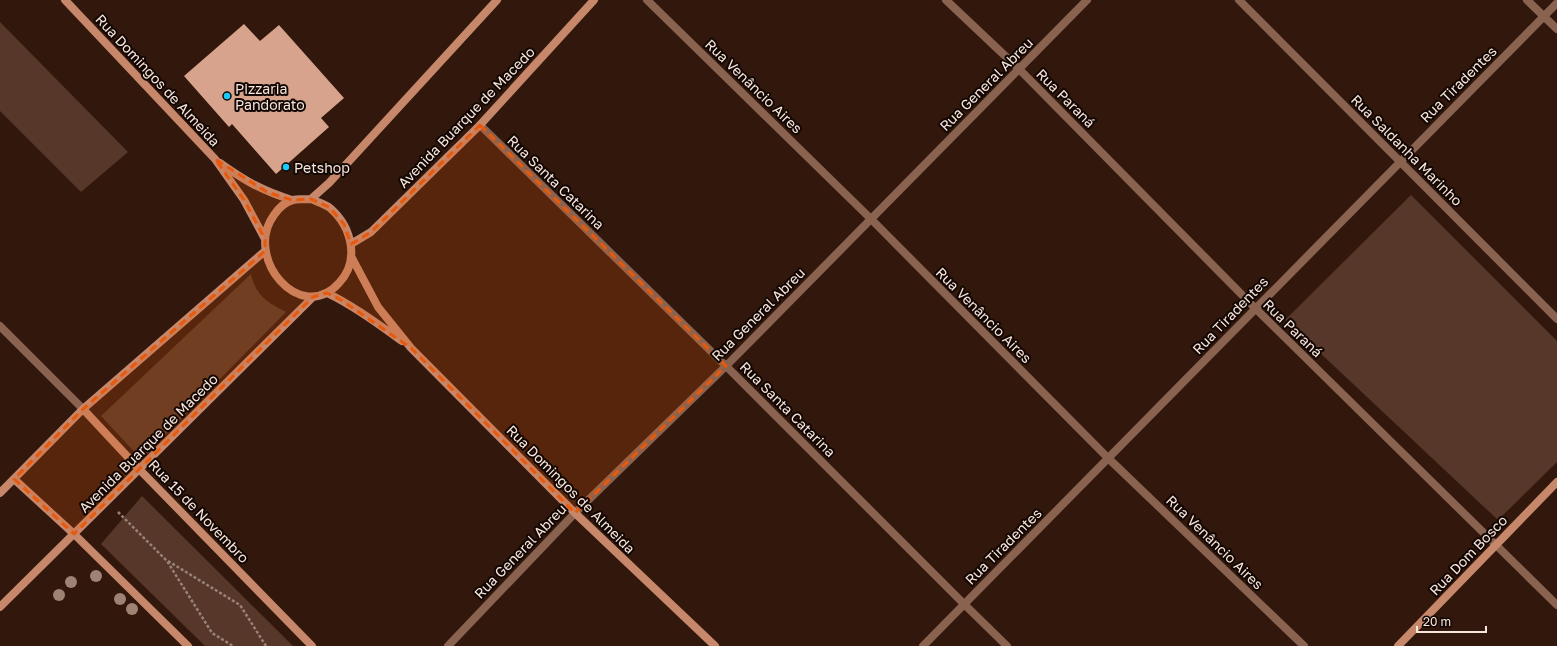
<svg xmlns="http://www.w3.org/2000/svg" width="1557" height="646" font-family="'Golos Text',sans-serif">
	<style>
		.green { fill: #563729 }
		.building { fill: #d7a38c }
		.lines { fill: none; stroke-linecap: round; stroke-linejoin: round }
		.path { stroke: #988278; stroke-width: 2.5; stroke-dasharray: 3 2; stroke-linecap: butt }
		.lane { stroke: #8a6250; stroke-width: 8 }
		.street { stroke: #8a6250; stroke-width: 8 }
		.secondary { stroke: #c7876a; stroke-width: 8 }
		.tree { fill: #9e8274 }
		.marked { fill: #e8590c; fill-opacity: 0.2; stroke: #e8590c; stroke-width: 3; stroke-dasharray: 8 5; stroke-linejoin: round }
		.poi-dot { fill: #19cafc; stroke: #120703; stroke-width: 1.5 }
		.labels { text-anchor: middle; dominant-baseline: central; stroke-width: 4; stroke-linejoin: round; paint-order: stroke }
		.street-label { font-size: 14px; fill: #f9e6de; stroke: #120703 }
		.poi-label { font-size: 14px; fill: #f9e6de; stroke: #120703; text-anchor: start }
	</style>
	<rect width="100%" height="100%" fill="#32180c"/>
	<path class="green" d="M 0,22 L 128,152 L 81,192 L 0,111 Z
		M 1411,195 L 1557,341 L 1557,462 L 1498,520 L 1285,320 Z
		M 251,274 C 256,296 267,302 286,312 L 141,459 L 101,416 Z
		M 142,496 L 293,646 L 205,646 L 101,544 Z"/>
	<path class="building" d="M 244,24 L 260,41 L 279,25 L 344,98 L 321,118 L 329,127 L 276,174 L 232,124 L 229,127 L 184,76 Z"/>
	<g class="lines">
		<path class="path" d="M 118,512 L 167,561 L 212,633 L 233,646
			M 168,561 L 240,605 L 266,646"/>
		<path class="lane" d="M 0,326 L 83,409"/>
		<path class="street" d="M 647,0 L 871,219 L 1108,458 L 1304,646
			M 946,0 L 1019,69 L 1255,308 L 1557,605
			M 1239,0 L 1557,319
			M 1527,0 L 1557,29
			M 480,125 L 726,366 L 964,604 L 1007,646
			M 448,646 L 575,513 L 726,366 L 1087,0
			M 923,646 L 1557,3"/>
		<path class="secondary" d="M 65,0 L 215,159 L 244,200 L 265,239
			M 220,163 C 245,181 263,191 292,200
			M 311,199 C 317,202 325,204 330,208 C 352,227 360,261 339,283 C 300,326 243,257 274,215 C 278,209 285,202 293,200 C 298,199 305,199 311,199 Z
			M 311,199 L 329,183 L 497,0
			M 351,244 L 371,232 L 480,125 L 594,0
			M 351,256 L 378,307 L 411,348 L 575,513 L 715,646
			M 327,293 C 354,306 378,324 402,341
			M 83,409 L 139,469 L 312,646
			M 14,479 L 74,534 L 188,646
			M 0,493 L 83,409 L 265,251
			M 0,607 L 313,297
			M 1398,646 L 1557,482"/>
	</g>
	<g class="tree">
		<circle cx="96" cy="576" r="6"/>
		<circle cx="71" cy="582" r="6"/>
		<circle cx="59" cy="595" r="6"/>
		<circle cx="120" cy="599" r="6"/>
		<circle cx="132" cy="609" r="6"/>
	</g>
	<path class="marked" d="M 480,125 L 726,366 L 575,513 L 411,348 L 341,300 L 327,293 L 313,297 L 74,534 L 14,479 L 83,409 L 265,251 L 265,239 L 244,200 L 215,159 L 267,192 L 292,200 L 311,199 L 329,207 L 344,224 L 351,244 L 371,232 Z"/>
	<g class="poi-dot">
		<circle cx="227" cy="96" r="4"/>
		<circle cx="286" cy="167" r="4"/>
	</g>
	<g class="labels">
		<g class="street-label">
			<text transform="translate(158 80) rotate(47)">Rua Domingos de Almeida</text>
			<text transform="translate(986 84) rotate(-45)">Rua General Abreu</text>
			<text transform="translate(1458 84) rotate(-45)">Rua Tiradentes</text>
			<text transform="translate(754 86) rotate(44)">Rua Venâncio Aires</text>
			<text transform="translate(1066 98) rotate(45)">Rua Paraná</text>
			<text transform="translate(466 117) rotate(-46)">Avenida Buarque de Macedo</text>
			<text transform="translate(1407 150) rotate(45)">Rua Saldanha Marinho</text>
			<text transform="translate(556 182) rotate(44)">Rua Santa Catarina</text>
			<text transform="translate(758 314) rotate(-45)">Rua General Abreu</text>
			<text transform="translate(984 315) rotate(45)">Rua Venâncio Aires</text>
			<text transform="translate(1230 315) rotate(-46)">Rua Tiradentes</text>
			<text transform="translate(1293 328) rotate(44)">Rua Paraná</text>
			<text transform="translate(788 409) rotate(45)">Rua Santa Catarina</text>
			<text transform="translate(148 443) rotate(-45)">Avenida Buarque de Macedo</text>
			<text transform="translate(571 489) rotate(45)">Rua Domingos de Almeida</text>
			<text transform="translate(199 511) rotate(46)">Rua 15 de Novembro</text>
			<text transform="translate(1215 542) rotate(44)">Rua Venâncio Aires</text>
			<text transform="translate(1003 546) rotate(-45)">Rua Tiradentes</text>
			<text transform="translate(520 551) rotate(-46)">Rua General Abreu</text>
			<text transform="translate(1468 555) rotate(-46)">Rua Dom Bosco</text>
		</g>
		<g class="poi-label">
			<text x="235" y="88">Pizzaria<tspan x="235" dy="16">Pandorato</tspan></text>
			<text x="294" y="167">Petshop</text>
		</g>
	</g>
	<path d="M1417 626v6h69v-6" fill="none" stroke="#f9e6de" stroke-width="2"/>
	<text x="1423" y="626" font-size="12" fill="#f9e6de" stroke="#120703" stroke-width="3" paint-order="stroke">20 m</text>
</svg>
